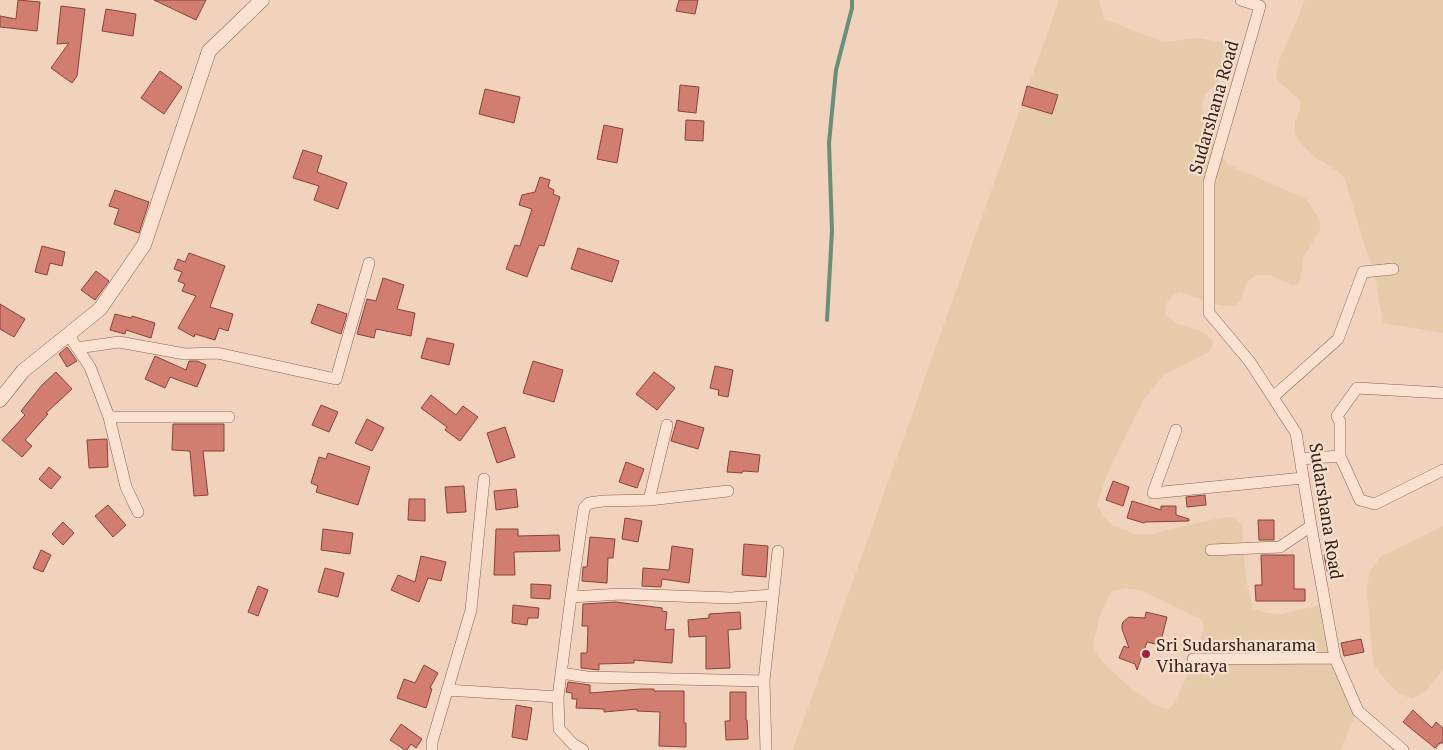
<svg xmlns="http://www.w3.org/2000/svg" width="1443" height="750" font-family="'PT Serif',serif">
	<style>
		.farmland { fill: #e6cbaa; fill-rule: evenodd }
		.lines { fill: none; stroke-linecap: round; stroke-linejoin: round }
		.stream { stroke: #688f7a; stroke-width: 4 }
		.building { fill: #d17d70; stroke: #8a4339 }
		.minor-casing { stroke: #896255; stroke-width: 12 }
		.tertiary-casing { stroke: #896255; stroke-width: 15 }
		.minor { stroke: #fbe2d0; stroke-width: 11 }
		.tertiary { stroke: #fbe2d0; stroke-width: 14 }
		.poi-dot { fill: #9c2145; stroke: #f7dfcd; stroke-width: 2 }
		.labels { text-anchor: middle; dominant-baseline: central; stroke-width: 4.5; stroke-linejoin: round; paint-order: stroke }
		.street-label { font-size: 18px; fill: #37211b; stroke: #f7dfcd }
		.poi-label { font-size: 18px; fill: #37211b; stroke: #f7dfcd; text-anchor: start }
	</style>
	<rect width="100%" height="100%" fill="#f0d2bd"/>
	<path class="farmland" d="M 1059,0 L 1099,0 L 1104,19 L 1164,42 L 1197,38 L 1227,43 L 1232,50 L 1232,57 L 1227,71 L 1204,96 L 1202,105 L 1209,133 L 1227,164 L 1306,199 L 1320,220 L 1320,230 L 1304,256 L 1300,281 L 1298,284 L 1292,285 L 1270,275 L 1258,275 L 1251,278 L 1246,284 L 1240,301 L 1235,306 L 1219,305 L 1179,292 L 1173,295 L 1168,301 L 1165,307 L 1166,316 L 1178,324 L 1194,329 L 1206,334 L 1213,341 L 1212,348 L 1209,352 L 1164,375 L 1144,399 L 1108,472 L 1097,504 L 1104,517 L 1114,526 L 1135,534 L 1152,534 L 1197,523 L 1225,517 L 1235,518 L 1239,522 L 1242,526 L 1246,580 L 1253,609 L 1268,613 L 1281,614 L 1325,604 L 1335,658 L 1358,711 L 1340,750 L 793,750 ZM 1125,588 L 1140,590 L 1201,619 L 1204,626 L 1203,632 L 1183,685 L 1172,707 L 1167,709 L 1152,703 L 1133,690 L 1102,662 L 1093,646 L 1099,618 L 1111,592 Z
		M 1305,0 L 1443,0 L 1443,333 L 1383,323 L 1374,271 L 1364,243 L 1345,180 L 1341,173 L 1316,158 L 1303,146 L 1295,133 L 1295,123 L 1300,110 L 1300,101 L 1297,97 L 1278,81 L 1276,75 L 1280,58 L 1291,34 Z
		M 1443,526 L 1443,669 L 1426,691 L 1412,699 L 1400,694 L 1391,686 L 1381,675 L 1373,662 L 1367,592 L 1369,573 L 1380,557 Z"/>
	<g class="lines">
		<path class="stream" d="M 827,320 L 832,231 L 829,143 L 836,70 L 852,8 L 852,0"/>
	</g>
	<path class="building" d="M 18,0 L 40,2 L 37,31 L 0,27 L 0,16 L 16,19 Z
		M 154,0 L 206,0 L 196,20 Z
		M 679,0 L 698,0 L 695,14 L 676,11 Z
		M 61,6 L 85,9 L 77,76 L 72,83 L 51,68 L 69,43 L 57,44 Z
		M 106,9 L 136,14 L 133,36 L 102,31 Z
		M 160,71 L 182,87 L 164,114 L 141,98 Z
		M 680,85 L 699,87 L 696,113 L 678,111 Z
		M 1027,86 L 1058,95 L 1052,114 L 1022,105 Z
		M 485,89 L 520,97 L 514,123 L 479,114 Z
		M 686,120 L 704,121 L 703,141 L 685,140 Z
		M 604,125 L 623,129 L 617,163 L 597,159 Z
		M 303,150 L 322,156 L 317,172 L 347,183 L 338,209 L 314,200 L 319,186 L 293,178 Z
		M 540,177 L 550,180 L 548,187 L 554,190 L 553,194 L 560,197 L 544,246 L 539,245 L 527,277 L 506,269 L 515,245 L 520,246 L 532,209 L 519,205 L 522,195 L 535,192 Z
		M 115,190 L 149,202 L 139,233 L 114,224 L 119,209 L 109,206 Z
		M 42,246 L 65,252 L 62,266 L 50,263 L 47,275 L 35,272 Z
		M 578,248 L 619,261 L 612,282 L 571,269 Z
		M 189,253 L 225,266 L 210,307 L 233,314 L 228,331 L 219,328 L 215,340 L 195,334 L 194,337 L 178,328 L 196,296 L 182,291 L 185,284 L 178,281 L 182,272 L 174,269 L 178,259 L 185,262 Z
		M 96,271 L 109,281 L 95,300 L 81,290 Z
		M 383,278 L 404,285 L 397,309 L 415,313 L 411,336 L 376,329 L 374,338 L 357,334 L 367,299 L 376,301 Z
		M 0,304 L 25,319 L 14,337 L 0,329 Z
		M 318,304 L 347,314 L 341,334 L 311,323 Z
		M 115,314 L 131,318 L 132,316 L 155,323 L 151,338 L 126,330 L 125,334 L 110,330 Z
		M 427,338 L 454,344 L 449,365 L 421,358 Z
		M 67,347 L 77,361 L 67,367 L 59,354 Z
		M 155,356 L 186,370 L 189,361 L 197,361 L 206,365 L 197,387 L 170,377 L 165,388 L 145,379 Z
		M 533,361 L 563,370 L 554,402 L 523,393 Z
		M 715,366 L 733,370 L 728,397 L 718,395 L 719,390 L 710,388 Z
		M 56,372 L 72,389 L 46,413 L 48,414 L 25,440 L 32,446 L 22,457 L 2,440 L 25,415 L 21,411 L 42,385 Z
		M 654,372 L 675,388 L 657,410 L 636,394 Z
		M 431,395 L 456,415 L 463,406 L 478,417 L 460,441 L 445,430 L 447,427 L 421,408 Z
		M 321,405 L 338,412 L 329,432 L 312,425 Z
		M 367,419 L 384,428 L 372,451 L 355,443 Z
		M 677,420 L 704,428 L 698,449 L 671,441 Z
		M 173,424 L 224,424 L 224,451 L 203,451 L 208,495 L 194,496 L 190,451 L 172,450 Z
		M 505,427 L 515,457 L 497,463 L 487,433 Z
		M 107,439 L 108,467 L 89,468 L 87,440 Z
		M 730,451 L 760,455 L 758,472 L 743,471 L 742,473 L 727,472 Z
		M 328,453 L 370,467 L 358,505 L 316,492 L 318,486 L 311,483 L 319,457 L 326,459 Z
		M 626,462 L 644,469 L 637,488 L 619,482 Z
		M 49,467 L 61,477 L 51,489 L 39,479 Z
		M 1113,481 L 1129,487 L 1123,506 L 1106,500 Z
		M 464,486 L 466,512 L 447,513 L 445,487 Z
		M 516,489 L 518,507 L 496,510 L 494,491 Z
		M 1205,495 L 1206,505 L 1187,507 L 1186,497 Z
		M 409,499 L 425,499 L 425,521 L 408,520 Z
		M 1132,501 L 1161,510 L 1161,506 L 1176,506 L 1176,515 L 1189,519 L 1189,521 L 1145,522 L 1144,523 L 1127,518 Z
		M 108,505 L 126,525 L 113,537 L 95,516 Z
		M 625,518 L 642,521 L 638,542 L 622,539 Z
		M 1258,520 L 1274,520 L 1274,540 L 1259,540 Z
		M 63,522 L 74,533 L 63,545 L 52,534 Z
		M 323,529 L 353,533 L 350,554 L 321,550 Z
		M 496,529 L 518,529 L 518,536 L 559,535 L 560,551 L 514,552 L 515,575 L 494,575 Z
		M 590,537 L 615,539 L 613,558 L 608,558 L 607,583 L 582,581 L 583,567 L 587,567 Z
		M 744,544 L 768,546 L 766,577 L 742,575 Z
		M 672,546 L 693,549 L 689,583 L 662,579 L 661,587 L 642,586 L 643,568 L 669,570 Z
		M 41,550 L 51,555 L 43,572 L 33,568 Z
		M 1336,553 L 1339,568 L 1327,571 L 1324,555 Z
		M 1261,555 L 1294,555 L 1294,589 L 1305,589 L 1305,601 L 1256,601 L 1255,585 L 1262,585 Z
		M 421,556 L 446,562 L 441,581 L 428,578 L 419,602 L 391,590 L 398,575 L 415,582 Z
		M 325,568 L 344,573 L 338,597 L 318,592 Z
		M 531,584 L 551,585 L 550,599 L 531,598 Z
		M 258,586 L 268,590 L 258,616 L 248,612 Z
		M 616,602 L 662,608 L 662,611 L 667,612 L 665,630 L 674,629 L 672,663 L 634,660 L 634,663 L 599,664 L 599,670 L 581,668 L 581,653 L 587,653 L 588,626 L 582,626 L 583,604 Z
		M 513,605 L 539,608 L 538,618 L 528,618 L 527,625 L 512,623 Z
		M 740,612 L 741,629 L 728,630 L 730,668 L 706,669 L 706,636 L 689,637 L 688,620 L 709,618 L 709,614 Z
		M 1146,612 L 1167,617 L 1160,645 L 1147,642 L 1137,670 L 1135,664 L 1119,658 L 1124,646 L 1129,648 L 1122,629 L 1122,625 L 1123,622 L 1129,617 L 1145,618 Z
		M 1361,639 L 1364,652 L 1344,656 L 1341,643 Z
		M 424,665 L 438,673 L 430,688 L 432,689 L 426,708 L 397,698 L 404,679 L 415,683 Z
		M 568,682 L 590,685 L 590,693 L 641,689 L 654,689 L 654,691 L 684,691 L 684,723 L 686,723 L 686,747 L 659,746 L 660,712 L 637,711 L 637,709 L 604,712 L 604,709 L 576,708 L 577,699 L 572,699 L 572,693 L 566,692 Z
		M 730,692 L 746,692 L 746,720 L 747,720 L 748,739 L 726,740 L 725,721 L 730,721 Z
		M 516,705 L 532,708 L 527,740 L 512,737 Z
		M 1413,710 L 1432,728 L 1436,722 L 1443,728 L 1443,742 L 1438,744 L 1435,748 L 1403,722 Z
		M 401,724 L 422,739 L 416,748 L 411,744 L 407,750 L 405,750 L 390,740 Z"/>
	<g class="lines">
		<g class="minor-casing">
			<path id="minor" d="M 1241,0 L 1260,6 L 1209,182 L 1209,313 L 1250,362 L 1296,433 L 1311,526 L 1335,658 L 1358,711 L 1403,750
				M 68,334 L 90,367 L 109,417 L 126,487 L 138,512
				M 77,348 L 119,342 L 185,354 L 217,353 L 336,379 L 369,263
				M 1443,393 L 1357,388 L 1337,416 L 1340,422 L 1340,456 L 1360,500 L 1375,504 L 1443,470
				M 1273,397 L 1338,339 L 1363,272 L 1393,269
				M 109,417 L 229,417
				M 1176,430 L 1153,493 L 1303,478
				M 1300,459 L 1340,456
				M 649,500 L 667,425
				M 1211,550 L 1280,547 L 1311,526
				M 571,597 L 621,594 L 731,598 L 772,595
				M 1193,659 L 1335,658
				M 561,673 L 587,677 L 764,681
				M 447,690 L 558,697
				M 432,750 L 432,742 L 471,610 L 484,479
				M 583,750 L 573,744 L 559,729 L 558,697 L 571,597 L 584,508 L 589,503 L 603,501 L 649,500 L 728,491
				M 766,750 L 764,681 L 778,551
				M 1442,750 L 1443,749"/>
		</g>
		<g class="tertiary-casing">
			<path id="tertiary" d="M 0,400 L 23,371 L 100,309 L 144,245 L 209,51 L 262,0"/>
		</g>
		<use href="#minor" class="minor"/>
		<use href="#tertiary" class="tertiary"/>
	</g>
	<circle class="poi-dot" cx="1146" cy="654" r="5"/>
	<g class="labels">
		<g class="street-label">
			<text transform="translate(1213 107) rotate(-74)">Sudarshana Road</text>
			<text transform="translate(1327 511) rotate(81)">Sudarshana Road</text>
		</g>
		<g class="poi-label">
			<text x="1156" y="644">Sri Sudarshanarama<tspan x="1156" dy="21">Viharaya</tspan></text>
		</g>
	</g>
</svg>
